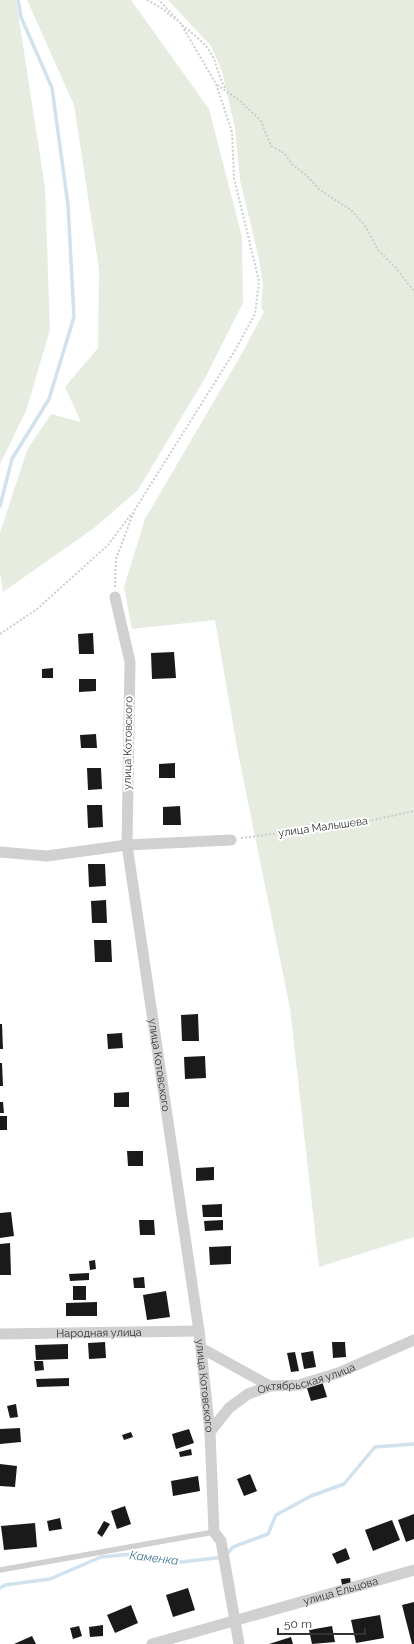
<svg xmlns="http://www.w3.org/2000/svg" width="414" height="1644" font-family="Raleway,sans-serif">
	<style>
		.green { fill: #e6ecdf }
		.lines { fill: none; stroke-linecap: round; stroke-linejoin: round }
		.stream { stroke: #cfe2ee; stroke-width: 3.5 }
		.building { fill: #1a1a1a }
		.path { stroke: #cdcdcd; stroke-width: 2; stroke-dasharray: 2 2; stroke-linecap: butt }
		.lane { stroke: #d0d0d0; stroke-width: 5.5 }
		.street { stroke: #d0d0d0; stroke-width: 11 }
		.labels { text-anchor: middle; dominant-baseline: central; stroke-width: 4; stroke-linejoin: round; paint-order: stroke }
		.street-label { font-size: 11px; fill: #333; stroke: #fff }
		.water-label { font-size: 12px; font-style: italic; fill: #3f7597; stroke: #fff }
	</style>
	<rect width="100%" height="100%" fill="#fff"/>
	<path class="green" d="M 0,0 L 16,0 L 45,188 L 50,330 L 26,411 L 0,464 Z
		M 27,0 L 131,0 L 209,109 L 242,237 L 243,303 L 205,378 L 138,490 L 94,528 L 3,592 L 0,572 L 0,533 L 27,450 L 51,414 L 81,422 L 65,387 L 98,348 L 99,269 L 74,105 Z
		M 168,0 L 414,0 L 414,1237 L 319,1267 L 290,1008 L 238,753 L 215,620 L 132,629 L 124,587 L 145,519 L 241,355 L 264,312 L 261,307 L 263,284 L 259,259 L 240,180 L 235,128 L 222,71 L 211,46 Z"/>
	<g class="lines">
		<path class="stream" d="M 0,506 L 12,459 L 49,399 L 74,317 L 68,205 L 52,88 L 21,17 L 18,0
			M 0,1588 L 5,1585 L 50,1579 L 101,1557 L 132,1554 L 181,1562 L 224,1557 L 233,1547 L 268,1534 L 276,1515 L 311,1496 L 344,1484 L 375,1447 L 414,1444"/>
	</g>
	<path class="building" d="M 93,633 L 94,654 L 79,654 L 78,634 Z
		M 174,652 L 176,678 L 152,679 L 151,653 Z
		M 53,668 L 53,678 L 42,678 L 42,669 Z
		M 79,679 L 96,679 L 96,691 L 79,692 Z
		M 96,734 L 97,748 L 81,748 L 80,735 Z
		M 175,763 L 175,778 L 159,778 L 159,764 Z
		M 87,768 L 101,768 L 102,789 L 88,790 Z
		M 87,805 L 102,805 L 103,827 L 88,828 Z
		M 180,806 L 181,825 L 163,825 L 163,807 Z
		M 88,864 L 105,864 L 106,886 L 89,887 Z
		M 106,900 L 107,923 L 92,923 L 91,901 Z
		M 94,940 L 111,940 L 112,962 L 95,962 Z
		M 198,1014 L 199,1041 L 182,1041 L 181,1015 Z
		M 0,1024 L 2,1024 L 3,1049 L 0,1049 Z
		M 122,1033 L 123,1048 L 108,1049 L 107,1034 Z
		M 205,1056 L 206,1078 L 185,1079 L 184,1057 Z
		M 0,1063 L 2,1063 L 3,1086 L 0,1086 Z
		M 129,1092 L 129,1107 L 114,1107 L 114,1093 Z
		M 0,1102 L 3,1102 L 4,1113 L 0,1113 Z
		M 0,1116 L 7,1116 L 7,1130 L 0,1130 Z
		M 127,1151 L 143,1151 L 143,1166 L 128,1166 Z
		M 214,1167 L 214,1180 L 196,1181 L 196,1168 Z
		M 222,1204 L 222,1217 L 203,1217 L 202,1205 Z
		M 11,1212 L 14,1236 L 0,1238 L 0,1213 Z
		M 139,1220 L 154,1220 L 155,1235 L 140,1235 Z
		M 223,1220 L 223,1230 L 205,1231 L 204,1221 Z
		M 10,1243 L 11,1275 L 0,1275 L 0,1244 Z
		M 231,1246 L 231,1264 L 210,1265 L 209,1247 Z
		M 95,1260 L 96,1269 L 90,1270 L 89,1261 Z
		M 89,1273 L 89,1280 L 70,1281 L 69,1274 Z
		M 144,1277 L 145,1288 L 134,1288 L 133,1278 Z
		M 73,1286 L 86,1286 L 86,1300 L 73,1300 Z
		M 166,1291 L 170,1317 L 147,1320 L 143,1295 Z
		M 97,1302 L 97,1316 L 66,1316 L 66,1303 Z
		M 105,1342 L 106,1358 L 89,1359 L 88,1343 Z
		M 332,1342 L 345,1342 L 346,1357 L 333,1358 Z
		M 68,1344 L 68,1359 L 36,1360 L 35,1345 Z
		M 313,1351 L 316,1367 L 304,1369 L 301,1353 Z
		M 295,1352 L 299,1371 L 291,1372 L 287,1353 Z
		M 34,1361 L 43,1361 L 44,1370 L 35,1371 Z
		M 69,1378 L 69,1386 L 37,1387 L 36,1379 Z
		M 322,1381 L 327,1397 L 311,1401 L 306,1385 Z
		M 16,1404 L 18,1417 L 10,1418 L 7,1406 Z
		M 20,1428 L 21,1442 L 0,1444 L 0,1429 Z
		M 189,1429 L 194,1443 L 176,1449 L 172,1434 Z
		M 131,1432 L 133,1437 L 124,1440 L 122,1435 Z
		M 191,1449 L 192,1455 L 180,1457 L 179,1452 Z
		M 0,1464 L 17,1466 L 15,1487 L 0,1486 Z
		M 250,1474 L 257,1491 L 244,1496 L 237,1479 Z
		M 198,1476 L 200,1491 L 173,1496 L 171,1481 Z
		M 125,1506 L 131,1524 L 117,1529 L 111,1511 Z
		M 414,1514 L 414,1539 L 406,1542 L 398,1520 Z
		M 60,1518 L 62,1529 L 49,1531 L 47,1521 Z
		M 392,1520 L 400,1540 L 373,1551 L 365,1530 Z
		M 104,1521 L 110,1524 L 102,1537 L 97,1533 Z
		M 35,1523 L 37,1547 L 4,1550 L 1,1526 Z
		M 346,1548 L 350,1559 L 337,1564 L 332,1554 Z
		M 350,1578 L 351,1584 L 342,1585 L 341,1579 Z
		M 188,1588 L 195,1610 L 173,1617 L 166,1595 Z
		M 414,1602 L 414,1644 L 412,1644 L 402,1605 Z
		M 131,1605 L 138,1623 L 115,1633 L 107,1615 Z
		M 380,1615 L 384,1638 L 356,1643 L 351,1620 Z
		M 103,1625 L 103,1636 L 90,1637 L 89,1627 Z
		M 79,1626 L 82,1636 L 73,1639 L 70,1628 Z
		M 332,1626 L 335,1642 L 312,1644 L 309,1630 Z
		M 32,1636 L 36,1644 L 14,1644 Z
		M 291,1637 L 293,1644 L 269,1644 Z"/>
	<g class="lines">
		<path class="path" d="M 147,0 L 163,9 L 176,20
			M 182,25 C 193,34 207,44 213,57 C 218,68 219,79 226,89
			M 217,85 L 239,100 L 261,121 L 271,146 L 284,153 L 292,164 L 306,175 L 320,190 L 351,210 L 366,227 L 378,250 L 395,267 L 414,291
			M 115,587 L 116,559 L 134,511 L 234,352 L 255,314 L 259,281 L 234,178 L 232,132 L 216,84 L 181,24 L 159,0
			M 0,634 L 37,609 L 108,545 L 132,513
			M 241,838 L 360,823 L 414,811"/>
		<path class="lane" d="M 0,1570 L 214,1532"/>
		<g class="street">
			<path id="s1" d="M 115,597 L 130,662 L 127,845 L 199,1331 L 210,1432 L 214,1532 L 221,1541 L 239,1644"/>
			<path d="M 0,852 L 47,856 L 127,845 L 231,840"/>
			<path id="s2" d="M 0,1334 L 199,1331"/>
			<path d="M 201,1348 L 270,1386"/>
			<path id="s3" d="M 210,1432 L 229,1408 L 248,1394 L 270,1386 L 299,1385 L 338,1373 L 414,1340"/>
			<path id="s4" d="M 152,1644 L 414,1570"/>
		</g>
	</g>
	<g class="labels">
		<g class="street-label">
			<text transform="translate(128 743) rotate(-89)">улица Котовского</text>
			<text transform="translate(323 827) rotate(-8)">улица Малышева</text>
			<text stroke="none"><textPath href="#s1" startOffset="472">улица Котовского</textPath></text>
			<text stroke="none"><textPath href="#s2" startOffset="99">Народная улица</textPath></text>
			<text stroke="none"><textPath href="#s3" startOffset="115">Октябрьская улица</textPath></text>
			<text stroke="none"><textPath href="#s1" startOffset="796">улица Котовского</textPath></text>
			<text stroke="none"><textPath href="#s4" startOffset="196">улица Ельцова</textPath></text>
		</g>
		<g class="water-label">
			<text transform="translate(154 1558) rotate(7)">Каменка</text>
		</g>
	</g>
	<path d="M278 1628v6h87v-6" fill="none" stroke="#333333" stroke-width="2"/>
	<text x="284" y="1628" font-size="12" fill="#333333" stroke="#ffffff" stroke-width="3" paint-order="stroke">50 m</text>
</svg>
